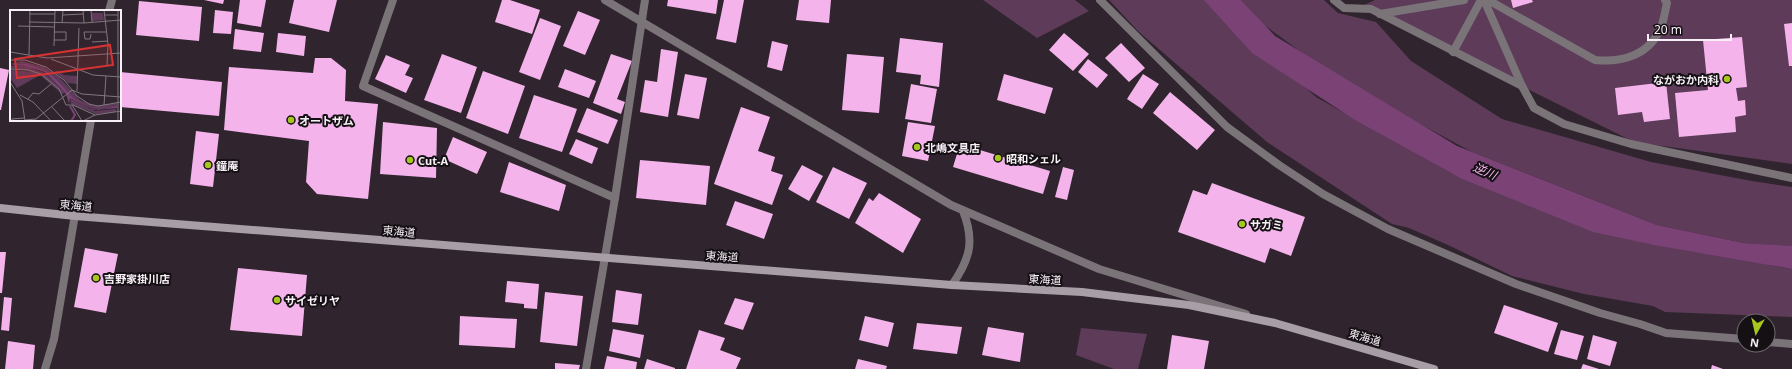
<svg xmlns="http://www.w3.org/2000/svg" width="1792" height="369" font-family="'Noto Sans','Noto Sans JP',sans-serif">
	<style>
		.green { fill: #5d3b59 }
		.water { fill: #7a4275 }
		.building { fill: #f4b4eb }
		.lines { fill: none; stroke-linecap: round; stroke-linejoin: round }
		.lane { stroke: #7a7479; stroke-width: 8 }
		.street { stroke: #7a7479; stroke-width: 8 }
		.secondary { stroke: #a79ea6; stroke-width: 8 }
		.poi-dot { fill: #a7c71e; stroke: #151014; stroke-width: 1.5 }
		.labels { text-anchor: middle; dominant-baseline: central; stroke-width: 4; stroke-linejoin: round; paint-order: stroke }
		.poi-label { font-size: 11px; font-weight: bold; fill: #f7f0f6; stroke: #151014; text-anchor: start }
		.street-label { font-size: 11px; fill: #f7f0f6; stroke: #151014 }
		.water-label { font-size: 12px; font-style: italic; fill: #f8b6f0; stroke: #151014 }
		.inset-river { fill: none; stroke: #7a4275; stroke-width: 2 }
		.inset-road { fill: none; stroke: #80767e; stroke-width: 1 }
		.view { fill: #d83232; fill-opacity: 0.15; stroke: #d83232; stroke-width: 2 }
		.inset-edge { fill: none; stroke: #f7f0f6; stroke-width: 2 }
	</style>
	<rect width="100%" height="100%" fill="#30252e"/>
	<path class="green" d="M 983,0 L 1075,0 L 1089,11 L 1037,38 Z
		M 1109,0 L 1208,0 L 1316,97 L 1451,173 L 1773,266 L 1792,269 L 1792,317 L 1665,312 L 1653,306 L 1584,294 L 1512,276 L 1448,245 L 1409,228 L 1392,224 L 1267,142 L 1139,32 Z
		M 1241,0 L 1324,0 L 1338,13 L 1376,22 L 1411,61 L 1502,119 L 1651,162 L 1752,181 L 1792,187 L 1792,247 L 1744,243 L 1657,225 L 1472,152 L 1420,124 L 1305,55 L 1263,24 Z
		M 1375,0 L 1792,0 L 1792,164 L 1641,143 L 1630,140 L 1453,52 L 1364,5 Z
		M 1081,328 L 1147,334 L 1138,369 L 1114,369 L 1076,355 Z"/>
	<path class="water" d="M 1204,0 L 1241,0 L 1275,36 L 1457,146 L 1657,225 L 1744,243 L 1792,246 L 1792,269 L 1654,245 L 1593,232 L 1460,178 L 1355,120 L 1252,53 Z"/>
	<path class="building" d="M 204,0 L 224,0 L 223,4 Z
		M 240,0 L 266,0 L 261,27 L 237,23 Z
		M 294,0 L 337,0 L 329,32 L 289,23 Z
		M 502,0 L 510,0 L 540,10 L 532,34 L 495,22 Z
		M 668,0 L 718,0 L 716,14 L 667,6 Z
		M 724,0 L 744,0 L 736,43 L 716,39 Z
		M 799,0 L 831,0 L 829,23 L 796,20 Z
		M 1511,0 L 1532,0 L 1533,2 L 1513,8 Z
		M 139,1 L 202,7 L 199,41 L 136,35 Z
		M 215,10 L 233,12 L 231,34 L 213,33 Z
		M 578,11 L 600,20 L 585,55 L 563,46 Z
		M 540,18 L 561,26 L 540,80 L 519,72 Z
		M 1792,23 L 1792,66 L 1789,66 L 1784,24 Z
		M 235,29 L 264,33 L 261,52 L 233,49 Z
		M 278,33 L 306,36 L 304,56 L 276,52 Z
		M 1064,33 L 1089,54 L 1073,71 L 1049,50 Z
		M 1742,37 L 1747,87 L 1736,88 L 1738,101 L 1745,100 L 1746,115 L 1735,117 L 1736,132 L 1679,137 L 1675,93 L 1708,90 L 1703,40 Z
		M 900,38 L 943,43 L 939,87 L 920,84 L 921,75 L 896,72 Z
		M 772,41 L 788,45 L 782,71 L 767,67 Z
		M 1121,43 L 1145,68 L 1129,82 L 1105,58 Z
		M 661,49 L 678,52 L 668,117 L 640,112 L 645,80 L 657,82 Z
		M 442,54 L 477,67 L 461,113 L 424,100 Z
		M 611,54 L 632,61 L 617,99 L 625,102 L 621,114 L 593,103 Z
		M 847,54 L 884,57 L 879,113 L 842,110 Z
		M 386,55 L 410,65 L 405,75 L 413,78 L 406,93 L 375,79 Z
		M 315,58 L 331,58 L 346,70 L 345,101 L 378,104 L 368,199 L 317,194 L 306,182 L 309,141 L 224,130 L 229,67 L 313,73 Z
		M 1088,59 L 1108,75 L 1097,88 L 1078,72 Z
		M 0,68 L 9,70 L 1,110 L 0,110 Z
		M 565,69 L 596,81 L 589,98 L 558,87 Z
		M 483,71 L 525,86 L 508,134 L 466,118 Z
		M 120,72 L 222,82 L 219,116 L 120,107 Z
		M 685,74 L 707,78 L 699,119 L 677,115 Z
		M 1004,74 L 1053,88 L 1045,114 L 997,100 Z
		M 1143,74 L 1159,84 L 1142,109 L 1127,99 Z
		M 1666,82 L 1670,119 L 1644,122 L 1642,112 L 1618,115 L 1615,88 Z
		M 911,84 L 937,89 L 931,123 L 905,119 Z
		M 1170,92 L 1215,130 L 1197,150 L 1153,113 Z
		M 534,95 L 577,109 L 562,152 L 519,138 Z
		M 741,107 L 770,117 L 758,151 L 775,157 L 771,171 L 783,175 L 772,205 L 714,184 Z
		M 587,108 L 618,120 L 608,144 L 577,132 Z
		M 383,122 L 437,128 L 436,178 L 380,174 Z
		M 908,122 L 935,126 L 928,161 L 902,156 Z
		M 196,131 L 219,134 L 213,187 L 190,184 Z
		M 453,137 L 487,152 L 477,174 L 444,159 Z
		M 576,139 L 598,148 L 592,164 L 569,154 Z
		M 960,144 L 1050,171 L 1043,194 L 953,167 Z
		M 640,160 L 710,166 L 706,205 L 636,198 Z
		M 509,162 L 566,185 L 559,211 L 500,192 Z
		M 802,165 L 823,176 L 809,201 L 788,189 Z
		M 833,167 L 867,183 L 849,219 L 816,202 Z
		M 1063,167 L 1074,170 L 1067,200 L 1055,197 Z
		M 1212,183 L 1305,217 L 1291,256 L 1270,248 L 1265,263 L 1178,232 L 1193,190 L 1207,195 Z
		M 879,193 L 921,219 L 903,253 L 855,223 L 869,198 L 873,201 Z
		M 735,201 L 773,214 L 764,239 L 726,225 Z
		M 85,248 L 118,254 L 106,313 L 74,307 Z
		M 0,252 L 6,252 L 2,293 L 0,293 Z
		M 238,268 L 307,275 L 302,336 L 230,330 Z
		M 507,281 L 539,284 L 537,309 L 524,308 L 524,304 L 505,302 Z
		M 616,290 L 642,294 L 638,325 L 612,322 Z
		M 545,292 L 583,296 L 577,346 L 540,342 Z
		M 4,297 L 12,298 L 9,331 L 1,330 Z
		M 735,298 L 754,303 L 743,330 L 724,324 Z
		M 1504,305 L 1558,323 L 1548,352 L 1494,333 Z
		M 460,316 L 517,319 L 515,348 L 459,345 Z
		M 865,316 L 894,323 L 888,347 L 859,340 Z
		M 917,323 L 962,327 L 957,354 L 913,349 Z
		M 988,327 L 1024,333 L 1020,362 L 982,355 Z
		M 613,329 L 644,335 L 640,358 L 609,351 Z
		M 699,330 L 725,338 L 720,350 L 741,358 L 736,369 L 686,369 Z
		M 1561,330 L 1584,336 L 1577,360 L 1554,354 Z
		M 1172,335 L 1209,341 L 1204,369 L 1167,369 Z
		M 1593,335 L 1617,342 L 1610,366 L 1587,359 Z
		M 8,341 L 35,345 L 33,369 L 5,369 Z
		M 607,356 L 637,362 L 636,369 L 604,369 Z
		M 647,359 L 675,368 L 675,369 L 644,369 Z
		M 858,359 L 887,366 L 886,369 L 855,369 Z
		M 555,363 L 580,365 L 579,369 L 555,369 Z
		M 1583,364 L 1599,369 L 1581,369 Z
		M 1712,365 L 1723,369 L 1711,369 Z"/>
	<g class="lines">
		<path class="lane" d="M 393,0 L 363,86 L 615,198
			M 1484,0 L 1522,86
			M 1488,0 L 1595,60 C 1622,63 1650,55 1661,27 C 1664,20 1665,11 1667,3 L 1665,0
			M 1380,14 L 1464,0
			M 1453,52 L 1481,0"/>
		<path class="street" d="M 605,0 L 951,205 L 1099,269 L 1246,314
			M 1100,0 L 1227,127 L 1279,165 L 1323,194 L 1388,229 L 1516,284 L 1600,313 L 1640,324 L 1666,333 L 1744,339
			M 1334,0 L 1344,8 L 1371,9 L 1522,86 L 1534,108 L 1564,124 L 1631,144 L 1792,178
			M 109,11 L 112,0
			M 952,285 C 970,259 975,241 963,211
			M 1768,342 L 1792,344
			M 45,369 L 54,339 L 91,120
			M 586,369 L 615,198 L 645,0"/>
		<path class="secondary" d="M 0,208 L 75,216 L 952,285 L 1082,292 L 1189,305 L 1275,323 L 1434,369"/>
	</g>
	<g class="poi-dot">
		<circle cx="1727" cy="79" r="4"/>
		<circle cx="291" cy="120" r="4"/>
		<circle cx="917" cy="147" r="4"/>
		<circle cx="998" cy="158" r="4"/>
		<circle cx="410" cy="160" r="4"/>
		<circle cx="208" cy="165" r="4"/>
		<circle cx="1242" cy="224" r="4"/>
		<circle cx="96" cy="278" r="4"/>
		<circle cx="277" cy="300" r="4"/>
	</g>
	<g class="labels">
		<g class="poi-label">
			<text x="1719" y="79" text-anchor="end">ながおか内科</text>
			<text x="299" y="120">オートザム</text>
			<text x="925" y="147">北嶋文具店</text>
			<text x="1006" y="158">昭和シェル</text>
			<text x="418" y="160">Cut-A</text>
			<text x="216" y="165">鐘庵</text>
			<text x="1250" y="224">サガミ</text>
			<text x="104" y="278">吉野家掛川店</text>
			<text x="285" y="300">サイゼリヤ</text>
		</g>
		<g class="street-label">
			<text transform="translate(76 205) rotate(5)">東海道</text>
			<text transform="translate(399 231) rotate(5)">東海道</text>
			<text transform="translate(722 256) rotate(4)">東海道</text>
			<text transform="translate(1045 279) rotate(3)">東海道</text>
			<text transform="translate(1365 337) rotate(16)">東海道</text>
		</g>
		<g class="water-label">
			<text transform="translate(1485 171) rotate(24)">逆川</text>
		</g>
	</g>
	<g transform="translate(10 10)">
		<rect width="111" height="111" fill="#30252e"/>
		<path d="M 82,3 L 93,3 L 94,10 L 82,11 ZM 12,51 L 34,57 L 49,67 L 70,90 L 85,96 L 107,93 L 107,96 L 89,100 L 77,97 L 62,88 L 48,71 L 32,60 L 0,54 ZM 13,55 L 35,63 L 55,83 L 52,84 L 30,65 L 7,78 L 0,68 L 0,60 L 27,62 L 0,58 L 0,56 ZM 47,61 L 54,65 L 67,66 L 67,74 L 58,73 L 45,62 ZM 60,88 L 84,101 L 106,99 L 106,102 L 86,104 L 61,94 Z" fill="#5d3b59"/>
		<path d="M 0,54 L 16,54 L 36,61 L 48,71 L 63,88 L 79,98 L 88,100 L 107,96 L 107,98 L 83,100 L 60,88 L 59,94 L 56,84 L 35,62 L 13,55 Z" fill="#7a4275"/>
		<path class="inset-river" d="M 60,96 L 65,105 L 61,111"/>
		<path class="inset-road" d="M 73,0 L 74,13M 81,0 L 82,12M 94,0 L 98,34 L 97,56M 19,4 L 45,4M 53,5 L 73,4M 94,5 L 108,5M 19,12 L 74,13 L 111,10M 52,13 L 53,0M 8,16 L 44,17M 81,24 L 80,29 L 75,29 L 74,22 L 96,22M 44,30 L 56,30 L 56,22 L 44,22M 82,32 L 98,31M 44,36 L 45,0M 0,42 L 37,48 L 111,43M 19,45 L 20,0M 41,49 L 83,65 L 111,67M 0,50 L 15,50 L 36,57 L 54,70 L 67,86 L 79,94 L 88,96 L 111,92M 0,59 L 18,60 L 31,64 L 49,79 L 56,95 L 63,95 L 85,105M 0,72 L 12,91 L 15,111M 67,81 L 69,18M 10,85 L 23,92 L 41,111M 18,89 L 23,83 L 29,84 L 41,74M 62,95 L 72,111M 94,95 L 96,66M 41,96 L 55,111M 15,110 L 26,109 L 62,80 L 72,84 L 111,87M 2,111 L 2,109 L 14,108M 73,111 L 85,105 L 111,101M 108,111 L 108,0"/>
		<path class="view" d="M 100,35 L 103,55 L 7,68 L 5,49 Z"/>
		<rect width="111" height="111" class="inset-edge"/>
	</g>
	<g transform="translate(1756 333) rotate(188)"><circle r="19" fill="#151014" stroke="#6f6a6e"/>
	<path d="M0-3L7 15L0 10L-7 15Z" fill="#a7c71e"/>
	<text y="-6" font-size="11" font-weight="bold" text-anchor="middle" fill="#f7f0f6">N</text>
	</g>
	<path d="M1648 34v6h83v-6" fill="none" stroke="#f7f0f6" stroke-width="2"/>
	<text x="1654" y="34" font-size="12" fill="#f7f0f6" stroke="#151014" stroke-width="3" paint-order="stroke">20 m</text>
</svg>
